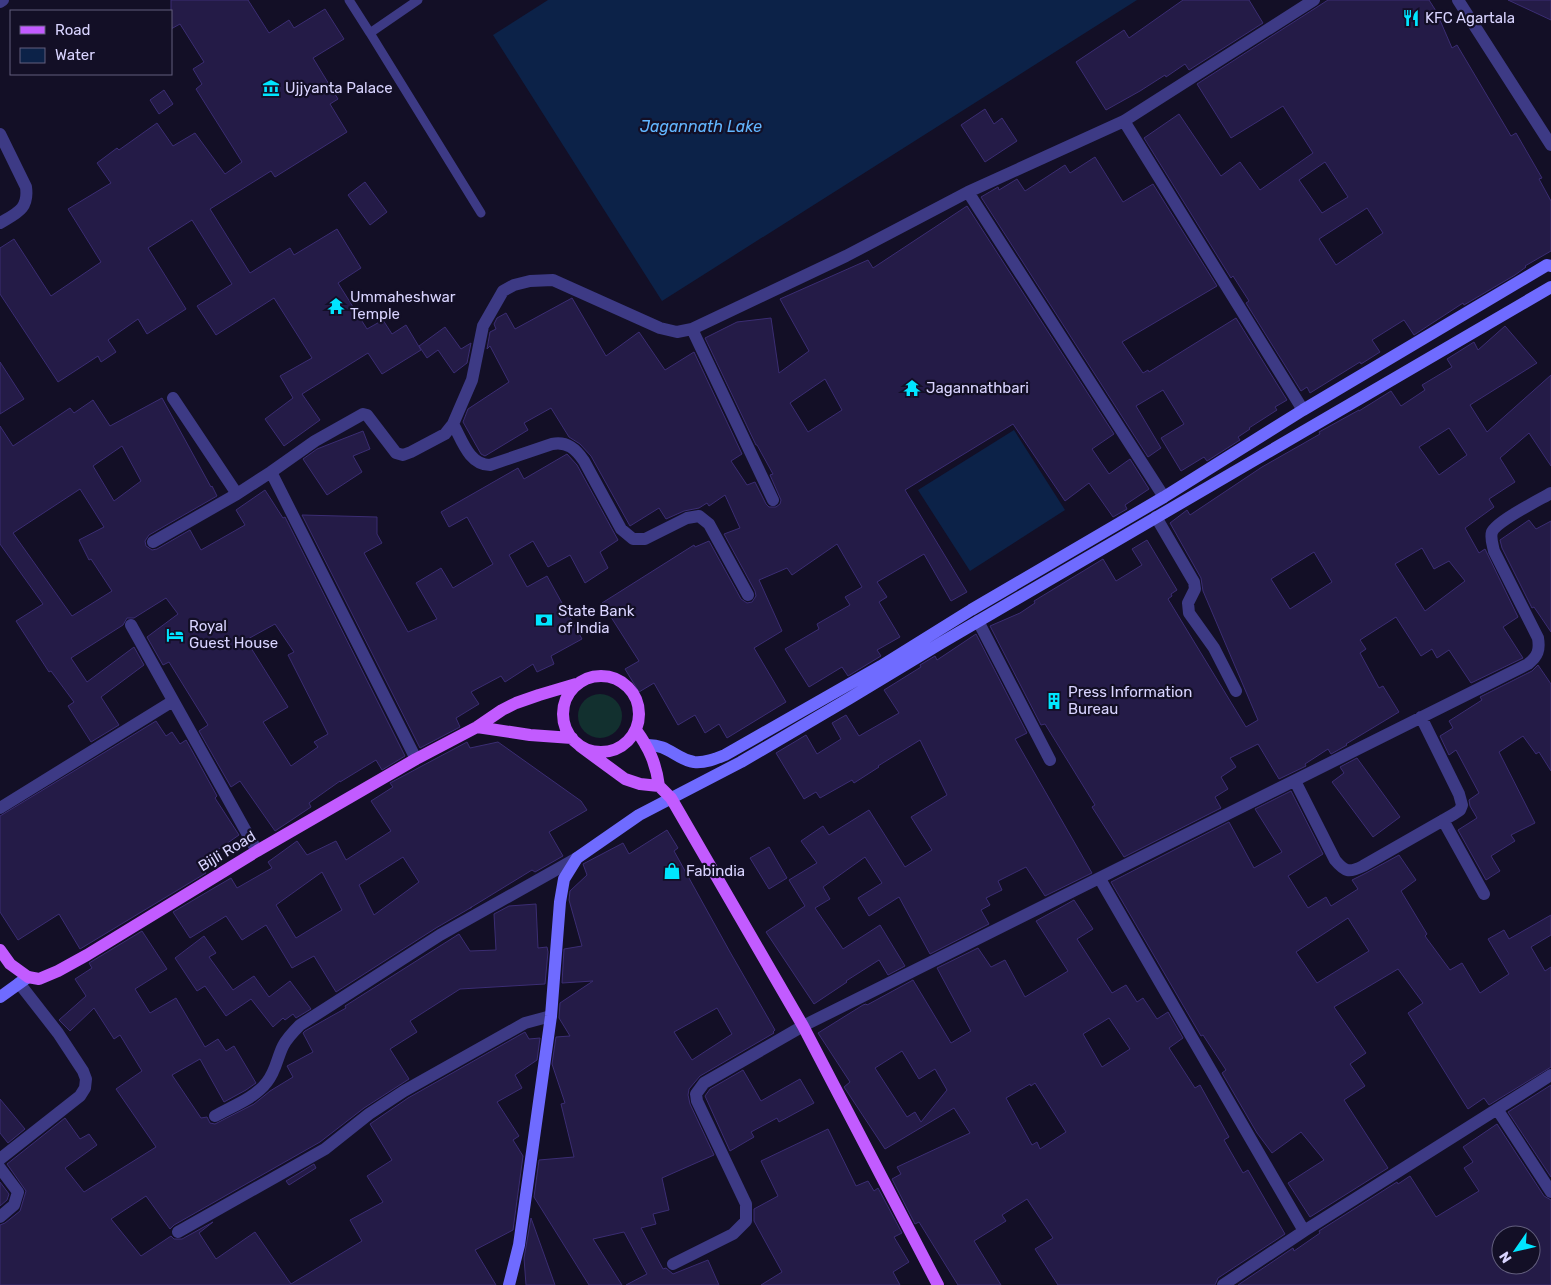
<svg xmlns="http://www.w3.org/2000/svg" width="1551" height="1285" font-family="Rubik,sans-serif">
	<style>
		.green { fill: #12302f }
		.water { fill: #0c2248 }
		.building { fill: #241b47; stroke: #3b2d73; fill-rule: evenodd }
		.lines { fill: none; stroke-linecap: round; stroke-linejoin: round }
		.lane { stroke: #3d3a85; stroke-width: 9 }
		.street { stroke: #3d3a85; stroke-width: 12 }
		.secondary { stroke: #6f6bff; stroke-width: 12 }
		.primary { stroke: #c25bff; stroke-width: 12 }
		.labels { text-anchor: middle; dominant-baseline: central; stroke-width: 4.5; stroke-linejoin: round; paint-order: stroke }
		.poi-label { font-size: 15px; fill: #d9d4ff; stroke: #130f26; text-anchor: start }
		.street-label { font-size: 15px; fill: #d9d4ff; stroke: #130f26 }
		.water-label { font-size: 16px; font-style: italic; fill: #62b6ff; stroke: #130f26 }
	</style>
	<rect width="100%" height="100%" fill="#130f26"/>
	<path class="green" d="M578 716a22 22 0 1 1 44 0a22 22 0 1 1-44 0Z"/>
	<path class="water" d="M 548,0 L 1137,0 L 662,301 L 493,35 Z
		M 1014,430 L 1065,510 L 970,571 L 918,490 Z"/>
	<path class="building" d="M 171,0 L 248,0 L 269,33 L 289,20 L 294,28 L 325,9 L 344,39 L 313,58 L 338,99 L 330,104 L 347,132 L 275,177 L 271,171 L 210,209 L 250,273 L 290,248 L 294,255 L 337,229 L 361,268 L 338,283 L 367,329 L 383,320 L 392,334 L 406,325 L 421,350 L 382,374 L 368,353 L 302,394 L 320,420 L 284,446 L 265,419 L 293,398 L 280,376 L 312,358 L 274,298 L 216,335 L 197,306 L 232,284 L 192,220 L 148,248 L 186,309 L 147,334 L 138,319 L 108,340 L 116,352 L 101,362 L 98,356 L 58,382 L 0,294 L 0,248 L 14,239 L 51,296 L 101,262 L 68,209 L 111,183 L 97,163 L 117,148 L 119,150 L 157,123 L 173,146 L 195,133 L 225,174 L 242,162 L 196,89 L 202,84 L 193,69 L 204,62 L 180,24 L 171,29 Z
		M 1183,0 L 1249,0 L 1263,23 L 1189,70 L 1185,64 L 1166,77 L 1165,75 L 1140,91 L 1106,110 L 1076,62 L 1124,30 L 1129,38 Z
		M 1328,0 L 1429,0 L 1436,11 L 1452,48 L 1457,45 L 1511,136 L 1516,133 L 1542,178 L 1539,179 L 1551,201 L 1551,251 L 1525,266 L 1526,267 L 1515,275 L 1464,305 L 1463,303 L 1414,335 L 1404,320 L 1372,340 L 1380,352 L 1361,364 L 1360,362 L 1310,393 L 1307,387 L 1301,391 L 1246,303 L 1249,301 L 1233,276 L 1231,278 L 1144,138 L 1179,114 L 1221,176 L 1240,162 L 1260,190 L 1313,153 L 1283,106 L 1231,138 L 1197,84 ZM 1325,162 L 1348,197 L 1322,213 L 1299,180 ZM 1367,208 L 1383,233 L 1336,265 L 1319,239 Z
		M 1508,0 L 1551,0 L 1551,20 Z
		M 164,90 L 173,104 L 159,114 L 150,100 Z
		M 985,109 L 994,124 L 1002,118 L 1017,141 L 985,162 L 961,125 Z
		M 1095,157 L 1123,202 L 1153,184 L 1217,286 L 1122,342 L 1143,373 L 1148,370 L 1149,372 L 1236,318 L 1287,400 L 1275,407 L 1277,410 L 1249,428 L 1250,429 L 1238,437 L 1240,440 L 1207,461 L 1204,457 L 1181,471 L 1161,438 L 1184,424 L 1163,390 L 1136,406 L 1161,448 L 1148,457 L 981,197 L 998,187 L 999,190 L 1017,179 L 1025,191 L 1065,165 L 1070,173 Z
		M 365,182 L 387,212 L 370,225 L 348,195 Z
		M 967,206 L 1114,434 L 1092,449 L 1109,474 L 1130,459 L 1149,489 L 1125,505 L 1127,509 L 1113,517 L 1089,483 L 1065,501 L 1013,424 L 905,490 L 967,592 L 951,601 L 924,554 L 877,582 L 887,597 L 879,602 L 900,637 L 877,650 L 881,656 L 848,676 L 842,667 L 809,687 L 785,649 L 819,629 L 817,624 L 850,605 L 845,597 L 862,587 L 837,544 L 792,575 L 787,568 L 759,580 L 782,631 L 754,648 L 786,702 L 727,738 L 719,724 L 705,733 L 695,715 L 678,725 L 654,683 L 639,692 L 625,669 L 639,661 L 602,603 L 694,545 L 695,547 L 709,541 L 741,599 L 747,603 L 752,602 L 756,596 L 755,591 L 724,534 L 740,528 L 725,495 L 709,506 L 707,503 L 699,508 L 684,511 L 666,519 L 659,508 L 630,526 L 591,456 L 580,444 L 569,437 L 551,408 L 524,423 L 528,430 L 485,456 L 481,454 L 463,422 L 468,409 L 509,382 L 490,346 L 487,349 L 490,332 L 496,329 L 494,324 L 497,318 L 506,313 L 515,329 L 572,298 L 606,356 L 639,332 L 665,370 L 694,352 L 742,454 L 731,461 L 747,485 L 755,482 L 766,504 L 769,507 L 776,507 L 780,504 L 781,500 L 770,475 L 773,474 L 757,445 L 756,445 L 705,338 L 737,322 L 771,318 L 779,373 L 809,351 L 780,299 L 868,260 L 873,268 ZM 825,379 L 842,410 L 808,432 L 790,403 Z
		M 1505,326 L 1537,363 L 1470,405 L 1487,432 L 1551,375 L 1551,466 L 1529,433 L 1500,458 L 1515,482 L 1489,499 L 1494,507 L 1465,528 L 1479,553 L 1485,549 L 1518,617 L 1503,627 L 1523,658 L 1471,683 L 1449,650 L 1437,658 L 1432,649 L 1421,656 L 1396,617 L 1360,640 L 1366,649 L 1360,653 L 1379,688 L 1383,686 L 1399,712 L 1346,744 L 1347,745 L 1331,754 L 1328,749 L 1305,764 L 1306,766 L 1279,779 L 1258,744 L 1230,758 L 1236,767 L 1221,777 L 1228,789 L 1215,797 L 1221,808 L 1124,857 L 1092,807 L 1095,805 L 1045,724 L 1041,725 L 990,626 L 1020,613 L 1035,603 L 1034,601 L 1103,559 L 1116,581 L 1142,565 L 1132,549 L 1147,540 L 1177,590 L 1171,594 L 1172,596 L 1168,599 L 1246,727 L 1258,720 L 1203,591 L 1201,578 L 1170,523 L 1187,510 L 1190,515 L 1262,467 L 1320,434 L 1319,432 L 1359,410 L 1359,411 L 1391,391 L 1401,406 L 1425,390 L 1422,385 L 1452,367 L 1447,359 L 1474,342 L 1478,350 ZM 1449,428 L 1467,455 L 1439,475 L 1419,447 ZM 1422,548 L 1434,569 L 1449,561 L 1465,581 L 1425,611 L 1395,564 ZM 1314,552 L 1332,582 L 1290,609 L 1271,579 Z
		M 445,327 L 461,349 L 471,343 L 467,363 L 454,373 L 438,350 L 427,358 L 419,346 Z
		M 0,362 L 24,399 L 0,414 Z
		M 162,398 L 211,487 L 212,486 L 217,496 L 149,535 L 145,541 L 146,546 L 152,550 L 157,549 L 190,530 L 201,550 L 245,525 L 236,510 L 265,490 L 283,518 L 285,517 L 405,756 L 382,770 L 376,760 L 340,782 L 340,781 L 309,803 L 311,807 L 275,831 L 240,781 L 231,787 L 199,731 L 208,725 L 169,662 L 163,665 L 147,637 L 178,614 L 166,598 L 134,618 L 127,618 L 123,625 L 71,658 L 87,682 L 134,647 L 144,665 L 101,697 L 119,725 L 91,742 L 68,706 L 74,702 L 51,671 L 49,672 L 16,621 L 43,604 L 0,544 L 0,426 L 13,446 L 70,408 L 74,413 L 93,400 L 110,426 ZM 122,446 L 141,481 L 114,501 L 93,466 ZM 80,489 L 104,527 L 79,540 L 89,560 L 91,559 L 112,591 L 72,616 L 13,533 ZM 275,624 L 294,652 L 288,655 L 328,734 L 314,742 L 318,747 L 291,766 L 263,722 L 288,707 L 246,640 Z
		M 363,431 L 370,449 L 353,456 L 362,472 L 327,495 L 303,459 L 317,449 Z
		M 567,454 L 577,465 L 618,540 L 600,552 L 608,568 L 585,583 L 570,555 L 548,567 L 533,541 L 509,555 L 527,587 L 547,576 L 582,639 L 551,656 L 554,664 L 537,672 L 533,664 L 505,682 L 501,676 L 471,692 L 479,704 L 456,718 L 460,727 L 420,748 L 302,515 L 377,517 L 377,534 L 382,543 L 364,553 L 408,632 L 437,619 L 416,583 L 441,568 L 453,588 L 493,564 L 467,517 L 449,527 L 441,512 L 518,468 L 524,479 Z
		M 1529,520 L 1536,529 L 1551,521 L 1551,632 L 1534,607 L 1532,608 L 1502,548 L 1500,540 Z
		M 976,634 L 1027,733 L 1015,739 L 1092,873 L 1045,896 L 1026,867 L 998,881 L 1002,890 L 986,898 L 990,905 L 981,910 L 989,924 L 930,954 L 899,897 L 869,916 L 858,898 L 882,883 L 865,857 L 823,887 L 830,899 L 815,908 L 843,949 L 880,925 L 905,966 L 888,975 L 879,960 L 846,981 L 847,982 L 814,1004 L 766,932 L 805,906 L 789,880 L 817,863 L 801,841 L 823,826 L 829,835 L 869,810 L 905,867 L 932,850 L 911,817 L 947,795 L 920,740 L 878,766 L 879,767 L 854,783 L 852,780 L 820,798 L 816,792 L 804,799 L 776,753 L 806,735 L 817,754 L 841,739 L 832,723 L 846,715 L 859,736 L 899,713 L 884,690 L 921,667 L 920,665 L 935,656 L 937,660 Z
		M 1538,665 L 1551,684 L 1551,771 L 1539,752 L 1536,754 L 1523,736 L 1499,752 L 1535,823 L 1511,835 L 1515,841 L 1491,856 L 1500,871 L 1486,880 L 1458,830 L 1477,818 L 1470,806 L 1469,800 L 1479,793 L 1456,750 L 1449,755 L 1440,736 L 1453,728 L 1449,721 L 1482,700 L 1480,697 L 1532,671 Z
		M 156,721 L 166,736 L 172,732 L 180,744 L 186,740 L 217,796 L 215,798 L 239,835 L 199,863 L 206,873 L 80,949 L 59,914 L 18,940 L 0,912 L 0,816 Z
		M 467,742 L 470,748 L 498,742 L 581,801 L 587,810 L 549,832 L 563,856 L 535,872 L 532,870 L 470,908 L 472,907 L 436,928 L 336,992 L 314,956 L 292,968 L 266,925 L 242,940 L 226,916 L 190,938 L 173,912 L 231,878 L 237,888 L 272,868 L 268,862 L 297,841 L 307,855 L 336,841 L 346,860 L 391,831 L 371,801 L 393,787 L 390,783 ZM 403,857 L 419,882 L 374,915 L 359,885 ZM 322,872 L 342,910 L 296,938 L 276,905 Z
		M 1357,758 L 1400,817 L 1373,837 L 1332,782 L 1344,773 L 1340,767 Z
		M 1291,791 L 1323,854 L 1288,876 L 1308,908 L 1326,897 L 1331,906 L 1358,889 L 1352,880 L 1366,873 L 1399,855 L 1416,880 L 1401,891 L 1427,934 L 1425,936 L 1450,970 L 1462,963 L 1480,993 L 1509,974 L 1488,939 L 1504,930 L 1509,939 L 1551,915 L 1551,935 L 1531,947 L 1545,971 L 1551,967 L 1551,1067 L 1489,1105 L 1484,1098 L 1468,1109 L 1408,1013 L 1423,1003 L 1398,969 L 1334,1007 L 1366,1053 L 1350,1064 L 1365,1086 L 1344,1100 L 1388,1168 L 1310,1217 L 1288,1183 L 1324,1160 L 1301,1132 L 1272,1153 L 1257,1133 L 1222,1073 L 1226,1070 L 1203,1035 L 1201,1036 L 1111,882 L 1229,822 L 1254,868 L 1282,852 L 1255,809 ZM 1348,918 L 1369,951 L 1317,983 L 1296,952 Z
		M 667,830 L 678,848 L 674,851 L 730,952 L 775,1030 L 773,1032 L 774,1033 L 700,1076 L 689,1089 L 688,1095 L 690,1104 L 714,1155 L 662,1178 L 669,1210 L 653,1214 L 656,1224 L 641,1228 L 663,1269 L 666,1268 L 673,1274 L 708,1260 L 719,1285 L 626,1285 L 647,1274 L 624,1232 L 593,1239 L 622,1285 L 589,1285 L 534,1197 L 539,1160 L 574,1157 L 561,1104 L 565,1103 L 552,1064 L 556,1037 L 570,1036 L 559,1018 L 560,1003 L 593,981 L 562,983 L 564,949 L 582,946 L 569,900 L 570,891 L 587,875 L 583,864 L 623,843 L 629,854 ZM 717,1008 L 732,1034 L 692,1060 L 674,1032 Z
		M 769,847 L 787,878 L 769,889 L 750,858 Z
		M 1074,900 L 1093,929 L 1077,939 L 1112,993 L 1126,985 L 1137,1002 L 1143,998 L 1157,1019 L 1168,1012 L 1183,1038 L 1169,1048 L 1195,1088 L 1200,1085 L 1229,1137 L 1224,1140 L 1243,1173 L 1248,1170 L 1285,1234 L 1218,1278 L 1215,1285 L 1058,1285 L 1035,1249 L 1053,1238 L 1027,1199 L 1002,1215 L 1006,1221 L 974,1241 L 1001,1285 L 958,1285 L 919,1222 L 915,1224 L 892,1179 L 901,1174 L 897,1167 L 970,1133 L 954,1108 L 885,1149 L 844,1087 L 850,1082 L 818,1033 L 863,1005 L 866,1004 L 867,1005 L 913,980 L 951,1043 L 971,1031 L 937,968 L 978,948 L 991,967 L 1005,960 L 1025,997 L 1068,971 L 1036,921 ZM 1109,1018 L 1130,1049 L 1102,1067 L 1083,1034 ZM 902,1051 L 919,1079 L 935,1069 L 947,1090 L 921,1122 L 915,1112 L 907,1117 L 875,1068 ZM 1035,1083 L 1066,1132 L 1040,1149 L 1037,1142 L 1032,1145 L 1006,1098 L 1030,1084 L 1031,1086 Z
		M 536,904 L 538,948 L 547,947 L 548,952 L 545,984 L 460,989 L 410,1021 L 417,1032 L 390,1049 L 409,1079 L 364,1108 L 320,1142 L 174,1225 L 170,1229 L 146,1196 L 111,1219 L 141,1256 L 171,1236 L 174,1239 L 182,1239 L 213,1222 L 199,1233 L 216,1259 L 255,1232 L 291,1284 L 362,1241 L 350,1220 L 383,1202 L 367,1176 L 392,1160 L 370,1124 L 408,1098 L 525,1032 L 529,1039 L 540,1038 L 537,1060 L 515,1075 L 522,1088 L 497,1102 L 519,1136 L 513,1140 L 523,1156 L 513,1230 L 475,1250 L 496,1285 L 0,1285 L 0,1225 L 5,1223 L 20,1211 L 26,1191 L 7,1164 L 65,1118 L 80,1139 L 89,1134 L 97,1145 L 65,1168 L 84,1192 L 156,1147 L 116,1089 L 142,1071 L 120,1035 L 114,1039 L 94,1008 L 70,1031 L 59,1020 L 86,996 L 75,979 L 92,968 L 89,963 L 142,931 L 167,969 L 135,989 L 150,1013 L 176,998 L 205,1047 L 218,1039 L 226,1051 L 234,1046 L 256,1083 L 246,1090 L 224,1102 L 200,1059 L 172,1075 L 201,1118 L 207,1117 L 210,1123 L 215,1124 L 254,1104 L 270,1091 L 293,1077 L 287,1066 L 313,1052 L 303,1033 L 305,1031 L 346,1008 L 345,1006 L 459,934 L 470,951 L 496,950 L 494,914 L 509,906 Z
		M 204,936 L 216,953 L 209,957 L 233,990 L 254,976 L 269,997 L 290,981 L 311,1009 L 296,1018 L 293,1014 L 285,1020 L 283,1018 L 273,1027 L 251,999 L 226,1016 L 205,986 L 197,991 L 175,958 Z
		M 743,1070 L 761,1101 L 800,1079 L 814,1103 L 779,1122 L 777,1118 L 751,1132 L 754,1137 L 730,1151 L 705,1096 L 710,1089 Z
		M 1551,1085 L 1551,1177 L 1508,1112 Z
		M 0,1099 L 25,1129 L 8,1143 L 0,1133 Z
		M 1497,1124 L 1544,1196 L 1551,1200 L 1551,1285 L 1238,1285 L 1293,1248 L 1294,1251 L 1320,1233 L 1319,1231 L 1397,1182 L 1398,1184 L 1410,1176 L 1436,1217 L 1479,1191 L 1464,1168 L 1473,1162 L 1463,1147 ZM 1501,1235 L 1531,1235 L 1531,1265 L 1501,1265 Z
		M 828,1129 L 856,1186 L 868,1181 L 874,1191 L 878,1188 L 902,1233 L 894,1237 L 909,1262 L 893,1272 L 900,1285 L 761,1285 L 782,1272 L 754,1221 L 754,1209 L 778,1196 L 761,1161 Z
		M 314,1164 L 316,1168 L 289,1185 L 286,1181 Z
		M 0,1182 L 9,1194 L 7,1200 L 0,1206 Z
		M 531,1218 L 555,1285 L 526,1285 L 524,1258 Z"/>
	<g class="lines">
		<path class="lane" d="M 349,0 L 370,33 L 418,0
			M 370,33 L 481,213"/>
		<path class="street" d="M 1458,0 L 1551,145
			M 0,2 L 3,0
			M 1124,121 L 1303,410
			M 0,134 L 26,187 C 29,209 17,213 0,223
			M 968,192 L 1164,497
			M 692,329 L 773,500
			M 173,398 L 237,494 L 271,472
			M 453,424 C 462,440 469,465 490,465 L 552,444 C 567,441 576,449 584,461 L 621,529 L 633,539 L 645,539 L 687,518 L 699,516 L 709,524 L 748,595
			M 1156,517 L 1194,582 L 1195,589 L 1188,603 L 1189,613 L 1214,648 L 1236,691
			M 153,542 L 237,494
			M 978,621 L 1050,760
			M 131,625 L 257,851
			M 416,759 L 271,472 L 315,441 L 363,414 L 367,415 L 396,453 L 403,455 L 411,452 L 445,434 L 453,424 L 472,380 L 483,326 L 503,291 L 514,285 L 530,281 L 553,280 L 660,328 L 677,332 L 692,329 L 846,256 L 968,192 L 1124,121 L 1314,0
			M 1295,781 L 1335,860 C 1345,872 1349,873 1363,866 L 1454,814 L 1460,810 L 1462,805 L 1459,794 L 1421,717
			M 0,808 L 173,701
			M 1443,820 L 1484,894
			M 1100,879 L 1304,1231
			M 1497,1109 L 1551,1192
			M 215,1116 C 233,1106 255,1098 267,1082 C 276,1071 277,1058 283,1046 C 287,1038 294,1031 300,1025 L 440,935 L 577,858
			M 0,1159 L 80,1096 L 85,1088 L 86,1079 L 83,1071 L 58,1033 L 19,983
			M 0,1168 L 18,1192 L 14,1205 L 0,1217
			M 178,1232 L 325,1149 L 369,1114 L 404,1091 L 525,1023 L 551,1016
			M 673,1264 L 733,1234 L 746,1221 L 746,1204 L 697,1101 L 696,1094 L 704,1083 L 803,1026 L 1528,664 C 1538,656 1540,650 1538,638 L 1494,551 C 1493,546 1490,538 1492,532 C 1497,521 1539,500 1551,493
			M 1223,1285 L 1304,1231 L 1551,1075"/>
		<path class="secondary" d="M 646,745 C 669,744 675,759 694,762 C 705,763 715,759 725,755 L 881,666 L 971,610 L 1164,497 L 1303,410 L 1547,265 L 1551,266
			M 0,997 L 28,977
			M 509,1285 L 519,1245 L 551,1016 L 560,902 L 564,879 L 577,858 L 639,815 L 741,762 L 850,698 L 941,643 L 1551,287"/>
		<path class="primary" d="M563 714a38 38 0 1 1 76 0a38 38 0 1 1-76 0Z
			M 477,727 L 530,735 L 572,738
			M 636,730 C 649,748 656,763 659,786
			M 580,746 L 625,779 L 640,784 L 659,786 L 671,798 L 803,1026 L 938,1285
			M 0,950 L 10,964 L 28,977 L 39,979 L 58,971 L 87,955 L 257,851 L 416,759 L 477,727 L 502,710 L 516,703 L 539,695 L 576,684"/>
	</g>
	<defs>
		<g id="restaurant-bare" transform="scale(1.35)"><path d="M-5-6h1v4h1v-4h1v4h1v-4h1v5L-1.5 .5V6h-2V.5L-5-1ZM5-6V6H3V1.5H1.5Q1.5-4 5-6Z" fill="#00e5ff" stroke="#130f26" stroke-width="2.5" paint-order="stroke"/></g>
		<g id="museum-bare" transform="scale(1.35)"><path d="M0-6L6-3V-2H-6V-3ZM-5-1h2V3h-2ZM-1-1h2V3h-2ZM3-1h2V3H3ZM-6 4H6V6H-6Z" fill="#00e5ff" stroke="#130f26" stroke-width="2.5" paint-order="stroke"/></g>
		<g id="temple-bare" transform="scale(1.35)"><path d="M0-6L5-2H3V0L6.5 2.5H4V6H1.5V3h-3V6H-4V2.5H-6.5L-3 0V-2H-5Z" fill="#00e5ff" stroke="#130f26" stroke-width="2.5" paint-order="stroke"/></g>
		<g id="bank-bare" transform="scale(1.35)"><path d="M-6-4H6V4H-6ZM0-2.3a2.3 2.3 0 1 0 0 4.6a2.3 2.3 0 1 0 0-4.6Z" fill="#00e5ff" stroke="#130f26" stroke-width="2.5" paint-order="stroke"/></g>
		<g id="hotel-bare" transform="scale(1.35)"><path d="M-6-4.5h1.5V1H6V5H4.5V3h-9V5H-6ZM-4 0a1.8 1.8 0 1 1 3.6 0ZM.5 0V-2.5h3Q6-2.5 6 0Z" fill="#00e5ff" stroke="#130f26" stroke-width="2.5" paint-order="stroke"/></g>
		<g id="building-bare" transform="scale(1.35)"><path d="M-4-6H4V6H1V3H-1V6H-4ZM-2.5-4.3h1.7v1.8h-1.7ZM.8-4.3h1.7v1.8H.8ZM-2.5-1h1.7V.8h-1.7ZM.8-1h1.7V.8H.8Z" fill="#00e5ff" stroke="#130f26" stroke-width="2.5" paint-order="stroke"/></g>
		<g id="shop-bare" transform="scale(1.35)"><path d="M-5-2.5h2.3a2.7 3.5 0 0 1 5.4 0H5L5.5 6h-11ZM-1.5-2.5h3a1.5 2.3 0 0 0-3 0Z" fill="#00e5ff" stroke="#130f26" stroke-width="2.5" paint-order="stroke"/></g>
	</defs>
	<g fill-rule="evenodd">
		<use href="#restaurant-bare" x="1411" y="18"/>
		<use href="#museum-bare" x="271" y="88"/>
		<use href="#temple-bare" x="336" y="306"/>
		<use href="#temple-bare" x="912" y="388"/>
		<use href="#bank-bare" x="544" y="620"/>
		<use href="#hotel-bare" x="175" y="635"/>
		<use href="#building-bare" x="1054" y="701"/>
		<use href="#shop-bare" x="672" y="871"/>
	</g>
	<g class="labels">
		<g class="poi-label">
			<text x="1425" y="18">KFC Agartala</text>
			<text x="285" y="88">Ujjyanta Palace</text>
			<text x="350" y="297">Ummaheshwar<tspan x="350" dy="17">Temple</tspan></text>
			<text x="926" y="388">Jagannathbari</text>
			<text x="558" y="611">State Bank<tspan x="558" dy="17">of India</tspan></text>
			<text x="189" y="626">Royal<tspan x="189" dy="17">Guest House</tspan></text>
			<text x="1068" y="692">Press Information<tspan x="1068" dy="17">Bureau</tspan></text>
			<text x="686" y="871">Fabindia</text>
		</g>
		<g class="street-label">
			<text transform="translate(227 851) rotate(-31)">Bijli Road</text>
		</g>
		<g class="water-label">
			<text x="701" y="126">Jagannath Lake</text>
		</g>
	</g>
	<rect x="10" y="10" width="162" height="65" fill="#130f26" stroke="#625e7d"/>
	<rect x="20" y="26" width="25" height="8" fill="#c25bff" stroke="#625e7d"/>
	<text x="55" y="35" font-size="15" fill="#d9d4ff">Road</text>
	<rect x="20" y="48" width="25" height="15" fill="#0c2248" stroke="#625e7d"/>
	<text x="55" y="60" font-size="15" fill="#d9d4ff">Water</text>
	<g transform="translate(1516 1250) rotate(236)"><circle r="24" fill="#130f26" stroke="#625e7d"/>
	<path d="M0-4L9 19L0 12L-9 19Z" fill="#00e5ff"/>
	<text y="-8" font-size="14" font-weight="bold" text-anchor="middle" fill="#d9d4ff">N</text>
	</g>
</svg>
